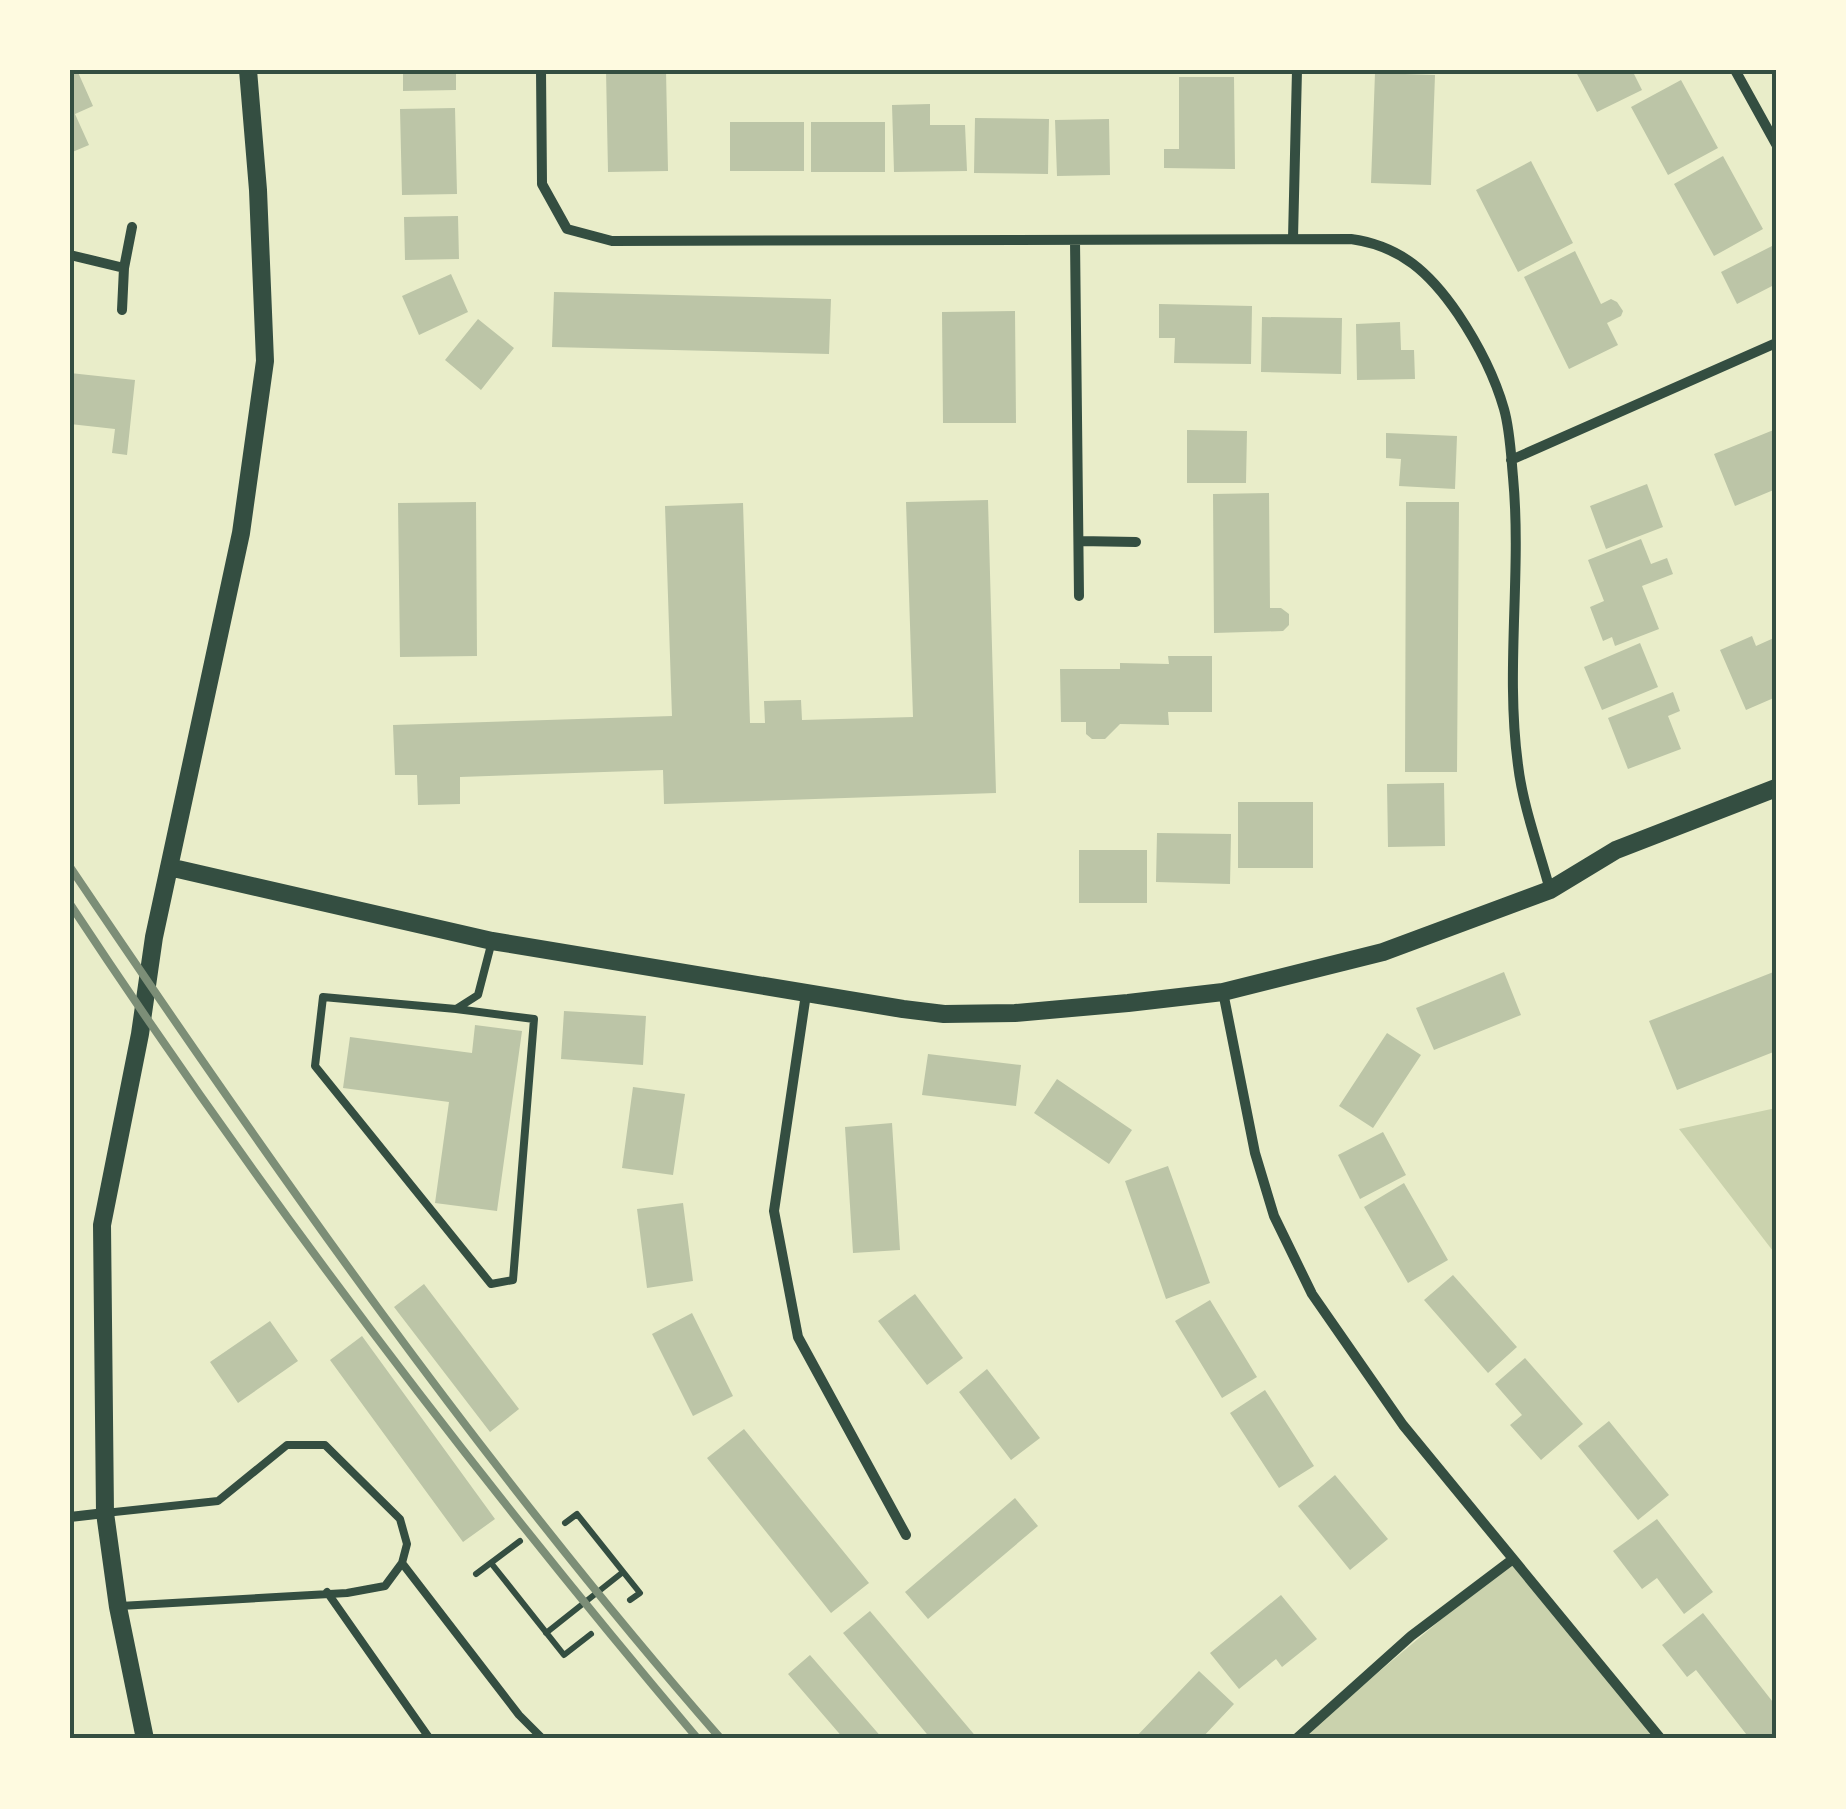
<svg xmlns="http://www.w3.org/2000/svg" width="1846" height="1809" font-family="Karla,sans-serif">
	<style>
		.green { fill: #cad2ad }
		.building { fill: #bcc5a7 }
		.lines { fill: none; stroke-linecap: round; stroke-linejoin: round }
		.path { stroke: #344e41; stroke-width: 6 }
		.service { stroke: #344e41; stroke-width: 8 }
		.minor { stroke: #344e41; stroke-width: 10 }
		.tertiary { stroke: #344e41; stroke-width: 18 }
		.rail { stroke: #7c8e77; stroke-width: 8 }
		.neatline { fill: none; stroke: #344e41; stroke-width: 4 }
	</style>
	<rect width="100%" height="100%" fill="#e9edc9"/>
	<path class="green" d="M 1776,1108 L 1776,1255 L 1679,1129 Z
		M 1513,1559 L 1661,1739 L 1299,1739 Z"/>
	<path class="building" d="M 70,70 L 77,70 L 93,106 L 75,114 L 89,145 L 70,153 Z
		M 403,70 L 456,70 L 456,90 L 403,91 Z
		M 606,70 L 666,70 L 668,171 L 608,172 Z
		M 1575,70 L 1632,70 L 1642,90 L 1597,112 Z
		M 1375,73 L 1435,75 L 1431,185 L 1371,183 Z
		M 1179,77 L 1234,77 L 1235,169 L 1164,168 L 1164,149 L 1179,149 Z
		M 1681,80 L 1718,148 L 1668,175 L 1631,107 Z
		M 930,104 L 930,125 L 965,125 L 967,171 L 894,172 L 892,105 Z
		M 455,108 L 457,194 L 402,195 L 400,109 Z
		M 975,118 L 1049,119 L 1048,174 L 974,173 Z
		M 1109,119 L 1110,175 L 1057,176 L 1055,120 Z
		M 730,122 L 804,122 L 804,171 L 730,171 Z
		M 811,122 L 885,122 L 885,172 L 811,172 Z
		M 1723,156 L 1763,229 L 1714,256 L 1674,184 Z
		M 1531,161 L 1573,243 L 1518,272 L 1476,190 Z
		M 458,216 L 459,259 L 405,260 L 404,217 Z
		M 1772,246 L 1776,255 L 1776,284 L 1737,304 L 1721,272 Z
		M 1575,251 L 1601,304 L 1611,299 L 1617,302 L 1623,311 L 1621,316 L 1607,323 L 1618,345 L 1569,369 L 1524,277 Z
		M 451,274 L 468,312 L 419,335 L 402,296 Z
		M 554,292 L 831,299 L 829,354 L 552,347 Z
		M 1159,304 L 1252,306 L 1251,364 L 1174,363 L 1175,338 L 1159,338 Z
		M 1015,311 L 1016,423 L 943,423 L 942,312 Z
		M 1262,317 L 1342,318 L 1341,374 L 1261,372 Z
		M 478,319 L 514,348 L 481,390 L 445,360 Z
		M 1400,322 L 1401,350 L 1414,350 L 1415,379 L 1357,380 L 1356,324 Z
		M 70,373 L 135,380 L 127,455 L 112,453 L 115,429 L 70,424 Z
		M 1776,429 L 1776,489 L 1735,506 L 1714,454 Z
		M 1187,430 L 1247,431 L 1246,483 L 1187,483 Z
		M 1386,433 L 1457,436 L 1455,489 L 1399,486 L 1401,459 L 1386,458 Z
		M 1647,484 L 1663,527 L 1606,549 L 1590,506 Z
		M 1269,493 L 1270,608 L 1281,608 L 1289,614 L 1289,625 L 1283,631 L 1214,633 L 1213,494 Z
		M 988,500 L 996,793 L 664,804 L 663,770 L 460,777 L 460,804 L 418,805 L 417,775 L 395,775 L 393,725 L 672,716 L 665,506 L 743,503 L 750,723 L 765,723 L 764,701 L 801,700 L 802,720 L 913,717 L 906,502 Z
		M 476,502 L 477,656 L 400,657 L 398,503 Z
		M 1406,502 L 1459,502 L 1457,772 L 1405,772 Z
		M 1641,539 L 1651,564 L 1667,558 L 1673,574 L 1642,586 L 1659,629 L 1615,646 L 1612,637 L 1603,641 L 1590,607 L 1604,601 L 1588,560 Z
		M 1752,636 L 1756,646 L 1776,637 L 1776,697 L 1746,710 L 1720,650 Z
		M 1640,643 L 1658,687 L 1602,710 L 1584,667 Z
		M 1168,656 L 1212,656 L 1212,712 L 1168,712 L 1169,725 L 1120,724 L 1105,739 L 1092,739 L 1086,734 L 1086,722 L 1061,722 L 1060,669 L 1120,669 L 1120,663 L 1169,664 Z
		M 1673,692 L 1680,711 L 1668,716 L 1681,749 L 1628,769 L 1608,718 Z
		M 1444,783 L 1445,846 L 1388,847 L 1387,784 Z
		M 1238,802 L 1313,802 L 1313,868 L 1238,868 Z
		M 1157,833 L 1231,834 L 1230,884 L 1156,882 Z
		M 1079,850 L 1147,850 L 1147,903 L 1079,903 Z
		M 1776,971 L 1776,1051 L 1677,1090 L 1649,1021 Z
		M 1504,972 L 1521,1015 L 1434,1050 L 1416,1008 Z
		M 564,1011 L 646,1016 L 643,1065 L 561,1059 Z
		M 475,1025 L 522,1031 L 497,1211 L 435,1203 L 449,1102 L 343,1088 L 350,1037 L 472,1053 Z
		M 1387,1033 L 1421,1055 L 1373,1128 L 1339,1106 Z
		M 928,1054 L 1021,1065 L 1016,1106 L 922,1095 Z
		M 1057,1079 L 1132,1130 L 1109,1164 L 1034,1113 Z
		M 633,1087 L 685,1094 L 673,1175 L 622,1168 Z
		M 892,1123 L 900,1250 L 853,1253 L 845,1127 Z
		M 1383,1132 L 1406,1175 L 1360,1199 L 1338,1155 Z
		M 1168,1166 L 1210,1283 L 1166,1299 L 1125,1181 Z
		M 1404,1183 L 1448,1260 L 1408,1283 L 1364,1207 Z
		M 683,1203 L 693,1281 L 647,1288 L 637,1209 Z
		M 1453,1275 L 1517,1347 L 1488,1373 L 1424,1300 Z
		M 424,1284 L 519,1409 L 490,1432 L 394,1307 Z
		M 915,1294 L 963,1358 L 927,1385 L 878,1321 Z
		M 1210,1300 L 1257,1377 L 1222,1398 L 1175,1321 Z
		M 692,1313 L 733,1396 L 693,1416 L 652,1334 Z
		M 270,1321 L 298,1361 L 238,1403 L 210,1362 Z
		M 362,1336 L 495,1519 L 463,1542 L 330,1360 Z
		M 1525,1358 L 1583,1424 L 1541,1460 L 1510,1425 L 1522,1415 L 1495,1384 Z
		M 987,1369 L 1040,1438 L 1011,1460 L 959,1392 Z
		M 1265,1390 L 1314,1466 L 1279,1488 L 1230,1413 Z
		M 1609,1421 L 1669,1495 L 1638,1520 L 1578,1446 Z
		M 744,1429 L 869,1583 L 831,1613 L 707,1458 Z
		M 1335,1475 L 1388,1539 L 1350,1570 L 1298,1506 Z
		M 1015,1498 L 1038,1526 L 928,1619 L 905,1592 Z
		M 1657,1519 L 1713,1592 L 1684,1614 L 1657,1578 L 1642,1589 L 1613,1551 Z
		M 1281,1595 L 1317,1639 L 1282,1667 L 1276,1659 L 1239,1689 L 1210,1653 Z
		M 870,1611 L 978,1739 L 931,1739 L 843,1633 Z
		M 1703,1613 L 1776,1706 L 1776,1739 L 1750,1739 L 1696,1670 L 1687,1677 L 1662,1645 Z
		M 810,1655 L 883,1739 L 844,1739 L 788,1674 Z
		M 1199,1671 L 1234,1704 L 1201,1739 L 1134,1739 Z"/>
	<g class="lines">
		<path class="path" d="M 565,1523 L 577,1514 L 640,1593 L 630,1600
			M 491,1563 L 564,1655 L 591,1634
			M 476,1574 L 520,1541
			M 546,1633 L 623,1572"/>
		<path class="service" d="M 456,1009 L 534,1019 L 513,1280 L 491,1284 L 315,1066 L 323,997 L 456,1009 L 478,995 L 492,941
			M 105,1513 L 218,1501 L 287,1445 L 325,1445 L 400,1519 L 407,1544 L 402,1563 L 385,1586 L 347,1593 L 120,1606
			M 402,1563 L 519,1715 L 543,1739
			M 327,1592 L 430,1739"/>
		<path class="minor" d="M 541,70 L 542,184 L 567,229 L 612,241 L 1351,239 C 1401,246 1430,273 1458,314 C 1478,344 1494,374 1504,409 C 1510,430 1511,455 1513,477 C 1522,573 1505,669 1518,765 C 1523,807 1539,849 1550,890
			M 1735,70 L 1776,144
			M 1293,238 L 1297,70
			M 1075,240 L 1079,596
			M 70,255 L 124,268
			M 122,310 L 124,268 L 132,227
			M 1511,460 L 1776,343
			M 1079,541 L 1136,542
			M 1223,992 L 1255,1153 L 1274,1216 L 1312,1294 L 1403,1425 L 1661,1739
			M 806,994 L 774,1211 L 798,1337 L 906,1535
			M 70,1517 L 105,1513
			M 1296,1739 L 1411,1636 L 1513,1559"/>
		<path class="tertiary" d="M 169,867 L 492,941 L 903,1009 L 944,1014 L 1015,1013 L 1128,1003 L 1223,992 L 1383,952 L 1550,890 L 1616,850 L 1776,788
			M 145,1739 L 118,1607 L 105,1513 L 102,1225 L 140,1034 L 154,937 L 241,533 L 265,361 L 258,190 L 248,70"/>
		<path class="rail" d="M 70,867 C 273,1168 482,1466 721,1739
			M 70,904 C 262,1195 473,1473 698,1739"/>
	</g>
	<rect width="1846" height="1809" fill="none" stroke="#fefae0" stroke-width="145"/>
	<rect x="72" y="72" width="1702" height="1664" class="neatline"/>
</svg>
